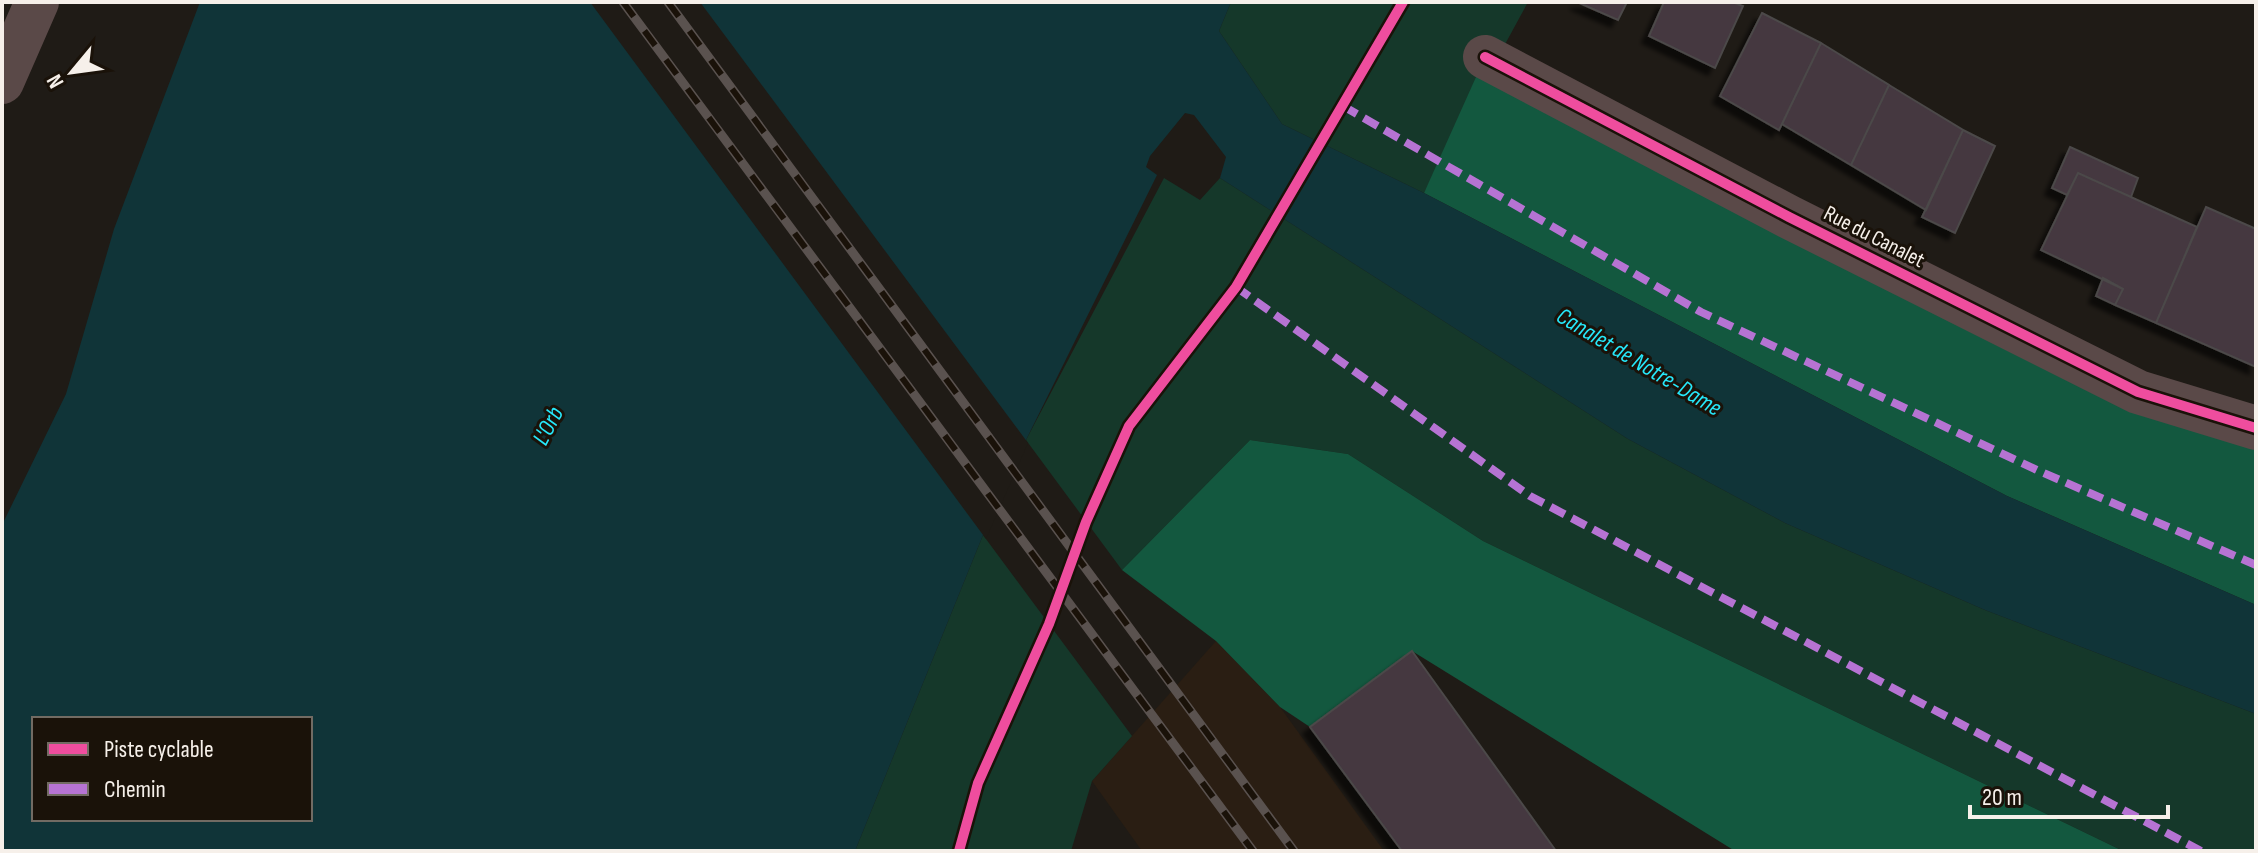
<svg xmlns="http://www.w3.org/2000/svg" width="2258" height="853" font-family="'Sofia Sans Condensed',sans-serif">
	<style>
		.built { fill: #2a1e13 }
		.green { fill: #15382a }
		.forest { fill: #13583f }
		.water { fill: #103438; fill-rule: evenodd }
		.pier { fill: #1f1b16 }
		.building { fill: #443841; stroke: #4c4848; stroke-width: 2; filter: url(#shadow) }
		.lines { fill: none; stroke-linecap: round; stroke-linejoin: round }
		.minor { stroke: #5a4948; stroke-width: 44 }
		.rail-casing { stroke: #5a524f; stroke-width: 9 }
		.rail { stroke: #1a1209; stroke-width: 6; stroke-dasharray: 18; stroke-linecap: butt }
		.quiet { stroke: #b673d3; stroke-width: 8; stroke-dasharray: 16 8; stroke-linecap: butt }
		.cycleway-casing { stroke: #1a1209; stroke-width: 15 }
		.cycleway { stroke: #ef4d9e; stroke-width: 10 }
		.labels { text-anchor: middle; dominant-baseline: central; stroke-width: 6; stroke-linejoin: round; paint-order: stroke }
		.street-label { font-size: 22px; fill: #f6f0ea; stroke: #1a1209 }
		.water-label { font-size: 24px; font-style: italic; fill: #26e7f9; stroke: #1a1209 }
	</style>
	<defs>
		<filter id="shadow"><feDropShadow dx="-7" dy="7" stdDeviation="2" flood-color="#0009"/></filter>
	</defs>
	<rect width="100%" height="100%" fill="#1f1b16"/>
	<path class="built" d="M 1216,641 L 1280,707 L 1384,851 L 1142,851 L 1092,781 Z"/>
	<path class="green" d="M 1231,2 L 1528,2 L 1424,193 L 1282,124 L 1219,31 Z
		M 1164,178 L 1200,200 L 1220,178 L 1628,439 L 1785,523 L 1985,610 L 2256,714 L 2256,851 L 2123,851 L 1483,541 L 1348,454 L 1250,440 L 1122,570 L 1026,440 Z
		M 983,535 L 1132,736 L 1092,781 L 1071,851 L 855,851 Z"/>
	<path class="forest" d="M 1485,57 L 2256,428 L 2256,605 L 2007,496 L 1424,193 Z
		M 1250,440 L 1348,454 L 1483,541 L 2123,851 L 1735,851 L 1412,651 L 1310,727 L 1280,707 L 1216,641 L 1122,570 Z"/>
	<path class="water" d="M 200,2 L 1231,2 L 1219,31 L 1282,124 L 1424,193 L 2007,496 L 2256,605 L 2256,714 L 1985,610 L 1785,523 L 1628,439 L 1220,178 L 1226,157 L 1194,115 L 1185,113 L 1150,156 L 1146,167 L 1157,175 L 1026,440 L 983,535 L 855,851 L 2,851 L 2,525 L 66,394 L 114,229 ZM 34,719 L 310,719 L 310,819 L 34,819 Z"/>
	<path class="pier" d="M 590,2 L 700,2 L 1028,443 L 986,539 Z"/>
	<path class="building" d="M 1577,2 L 1627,2 L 1618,20 Z
		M 1664,2 L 1732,2 L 1743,6 L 1715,68 L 1649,36 Z
		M 1762,13 L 1821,43 L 1779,130 L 1720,96 Z
		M 1821,43 L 1889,85 L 1851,165 L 1782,124 Z
		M 1889,85 L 1963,130 L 1926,210 L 1851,165 Z
		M 1963,130 L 1995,146 L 1955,233 L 1922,217 Z
		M 2070,147 L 2138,178 L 2131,197 L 2078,173 L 2067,195 L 2052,188 Z
		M 2078,173 L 2197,227 L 2156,323 L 2115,305 L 2123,289 L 2041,250 Z
		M 2206,207 L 2256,229 L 2256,367 L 2156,323 Z
		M 2103,278 L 2123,289 L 2115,305 L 2096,296 Z
		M 1412,651 L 1556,851 L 1402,851 L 1310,727 Z"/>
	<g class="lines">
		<path class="minor" d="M 1485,57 L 1789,217 L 2138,392 L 2256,428
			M 2,82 L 37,2"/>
		<g class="rail-casing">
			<path id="rail" d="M 623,2 L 1253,851
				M 668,2 L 1294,851"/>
		</g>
		<use href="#rail" class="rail"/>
		<path class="quiet" d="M 1343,106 L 1701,312 L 2039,471 L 2256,565
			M 1236,287 L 1530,496 L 2201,851"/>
		<g class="cycleway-casing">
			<path id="cycleway" d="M 1485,57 L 1789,217 L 2138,392 L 2256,428
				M 959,851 L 978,783 L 1049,624 L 1086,522 L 1129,426 L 1236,287 L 1403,2"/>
		</g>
		<use href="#cycleway" class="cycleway"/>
	</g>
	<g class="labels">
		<g class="street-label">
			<text transform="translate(1874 237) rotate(27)">Rue du Canalet</text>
		</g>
		<g class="water-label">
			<text transform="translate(1639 362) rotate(31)">Canalet de Notre-Dame</text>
			<text transform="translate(548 426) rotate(-63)">L'Orb</text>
		</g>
	</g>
	<rect width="2258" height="853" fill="none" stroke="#f6f0ea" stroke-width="8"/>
	<rect x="32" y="717" width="280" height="104" fill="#1a1209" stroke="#726b63" stroke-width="2"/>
	<rect x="48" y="743" width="40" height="12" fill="#ef4d9e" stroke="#726b63" stroke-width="2"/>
	<text x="104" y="757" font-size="24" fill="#f6f0ea">Piste cyclable</text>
	<rect x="48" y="783" width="40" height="12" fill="#b673d3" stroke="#726b63" stroke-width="2"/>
	<text x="104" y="797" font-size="24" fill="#f6f0ea">Chemin</text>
	<g transform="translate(72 72) rotate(241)" stroke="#1a1209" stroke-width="6" paint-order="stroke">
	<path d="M0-6L14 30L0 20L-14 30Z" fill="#f6f0ea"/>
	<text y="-12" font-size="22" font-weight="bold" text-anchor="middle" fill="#f6f0ea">N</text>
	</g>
	<path d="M1970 805v12h198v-12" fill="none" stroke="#f6f0ea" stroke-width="4"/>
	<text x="1982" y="805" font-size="24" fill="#f6f0ea" stroke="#1a1209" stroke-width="6" paint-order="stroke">20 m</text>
</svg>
